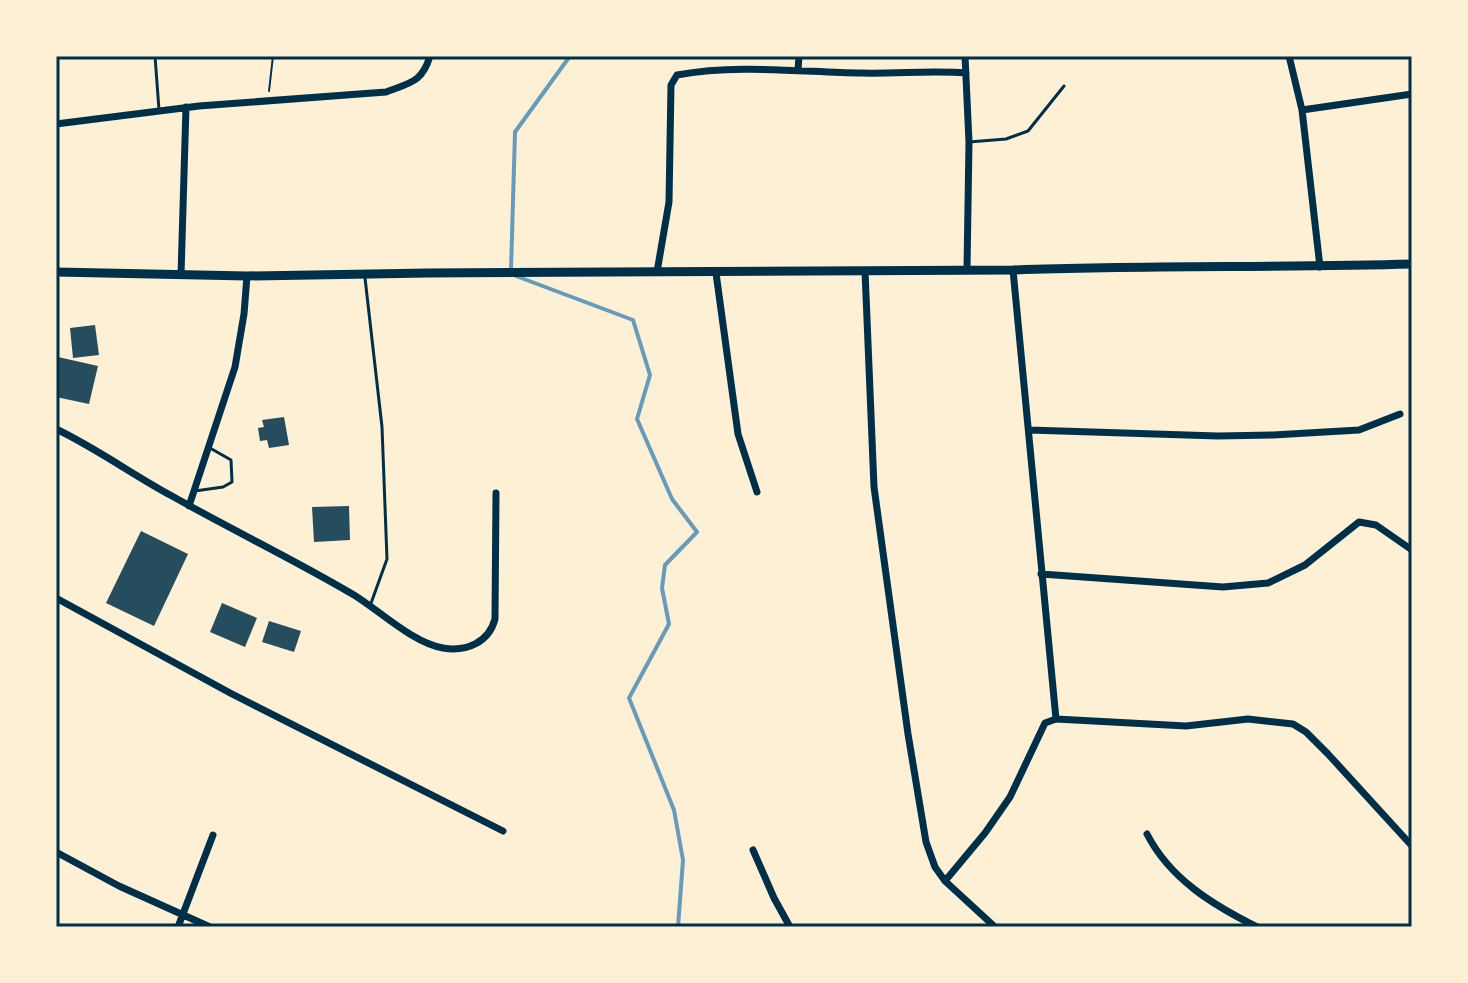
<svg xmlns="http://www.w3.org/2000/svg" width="1468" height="983" font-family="'Sofia Sans Condensed',sans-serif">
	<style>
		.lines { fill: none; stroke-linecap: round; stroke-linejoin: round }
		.stream { stroke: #669bbc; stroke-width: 4 }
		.building { fill: #264d5e }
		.path { stroke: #003049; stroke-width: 2 }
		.service { stroke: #003049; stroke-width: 3 }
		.minor { stroke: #003049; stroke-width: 7 }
		.tertiary { stroke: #003049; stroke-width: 9 }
		.neatline { fill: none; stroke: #003049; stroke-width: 3 }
	</style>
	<rect width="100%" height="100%" fill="#fdf0d5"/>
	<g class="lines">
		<path class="stream" d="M 511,270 L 515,132 L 570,56
			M 516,276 L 633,320 L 650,375 L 637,419 L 672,499 L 697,532 L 665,565 L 662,588 L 669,624 L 629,698 L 674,810 L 683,860 L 678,927"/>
	</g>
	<path class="building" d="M 95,325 L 99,355 L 73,358 L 70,328 Z
		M 58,357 L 98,366 L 89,404 L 56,397 Z
		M 284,417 L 289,445 L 269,448 L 267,440 L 260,441 L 258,428 L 264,427 L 262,420 Z
		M 349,506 L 350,540 L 314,542 L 312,507 Z
		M 141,531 L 188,554 L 154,626 L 106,603 Z
		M 222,603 L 257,618 L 245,647 L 210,632 Z
		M 269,621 L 301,631 L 294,652 L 262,642 Z"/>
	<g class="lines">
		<path class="path" d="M 269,91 L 273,56"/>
		<path class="service" d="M 155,56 L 159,110
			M 969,142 L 1006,139 L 1028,131 L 1064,86
			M 365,278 L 382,427 L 387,559 L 370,606
			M 195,491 L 223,487 L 232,482 L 231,460 L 210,448"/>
		<path class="minor" d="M 965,56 L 969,142 L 967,269
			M 1289,56 L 1302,110 L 1320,267
			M 798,70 L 799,56
			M 1302,110 L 1412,94
			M 56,124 L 199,106 L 386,92 C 409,83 422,83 430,56
			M 1013,270 L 1056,719
			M 865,271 L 874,487 L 908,734 L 926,842 L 935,867 L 945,881 L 995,927
			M 657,272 L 669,202 L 671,85 L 677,75 C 737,64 801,72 861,73 C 897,74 931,70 966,73
			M 716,273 L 738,434 L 757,492
			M 181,275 L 186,107
			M 56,429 C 96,448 133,475 172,496 C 232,530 295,560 354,595 C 380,611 413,643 443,648 C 467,652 489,642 495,619 L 496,493
			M 1029,430 L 1218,436 L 1273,435 L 1359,430 L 1400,414
			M 189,506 L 235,367 L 244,314 L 247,276
			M 1041,574 L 1223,587 L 1268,583 L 1305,565 L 1359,522 L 1376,525 L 1412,550
			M 56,598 L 232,694 L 503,831
			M 1147,834 C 1170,879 1213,905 1257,927
			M 753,850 L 774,898 L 790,927
			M 56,852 L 119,886 L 210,927
			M 945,881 L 985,833 L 1010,797 L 1045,723 L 1056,719 L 1186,726 L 1248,719 L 1293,724 L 1306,732 L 1328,754 L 1412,846
			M 178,927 L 213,835"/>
		<path class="tertiary" d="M 56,272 L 247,276 L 428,273 L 1013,270 C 1146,265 1279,268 1412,264"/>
	</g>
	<rect width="1468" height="983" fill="none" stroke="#fdf0d5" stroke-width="116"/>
	<rect x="58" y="58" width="1352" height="867" class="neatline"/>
</svg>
